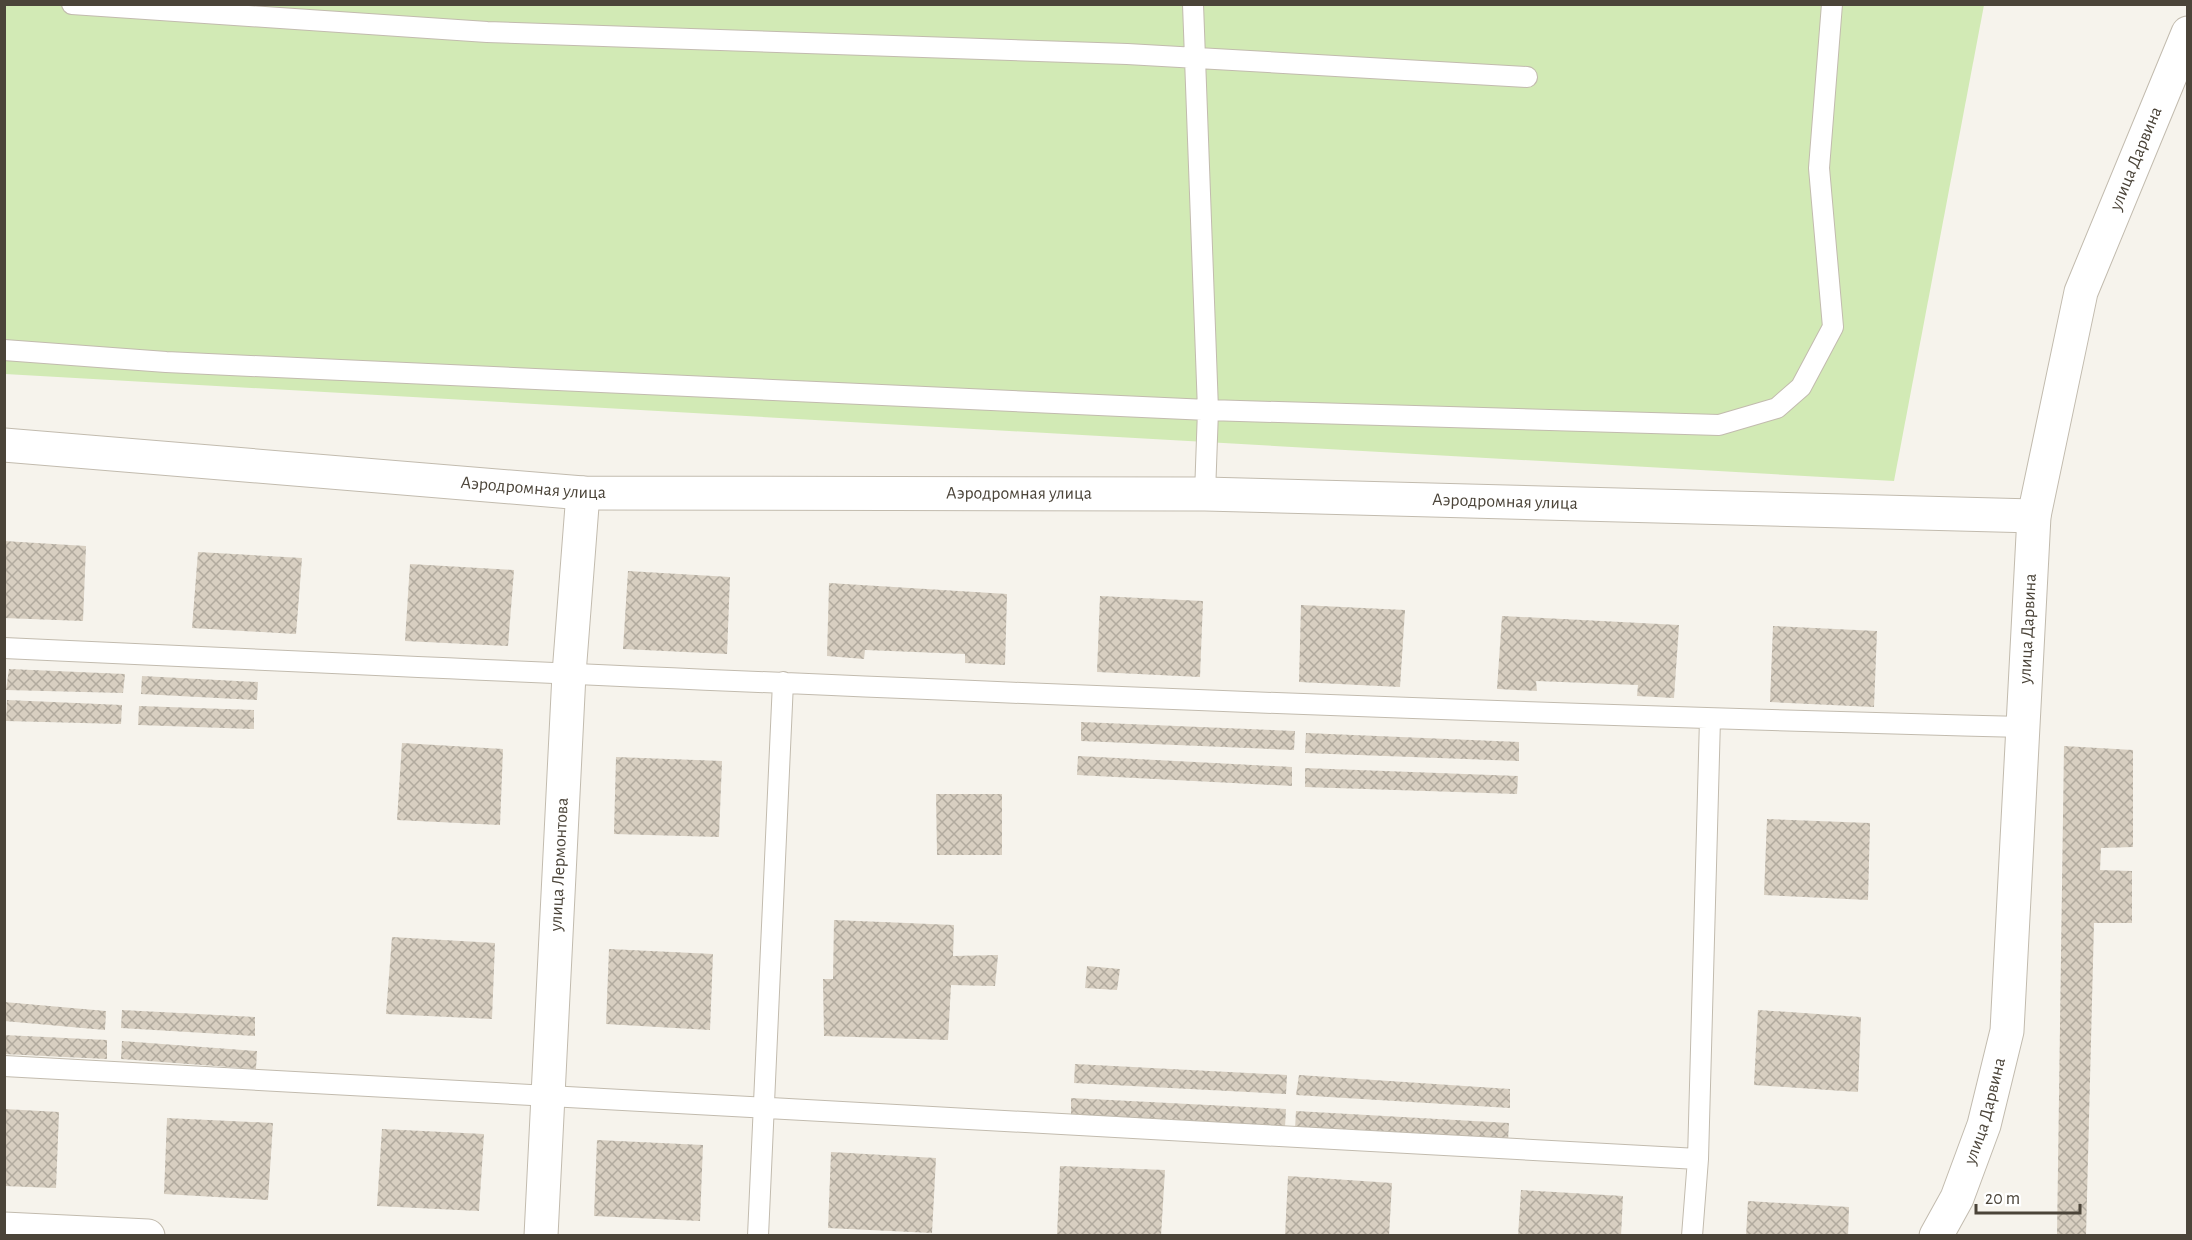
<svg xmlns="http://www.w3.org/2000/svg" width="2192" height="1240" font-family="'Alegreya Sans',sans-serif">
	<style>
		.green { fill: #d2eab5 }
		.building { fill: url(#building-cross-hatch) }
		.lines { fill: none; stroke-linecap: round; stroke-linejoin: round }
		.lane-casing { stroke: #c2bbae; stroke-width: 22 }
		.street-casing { stroke: #c2bbae; stroke-width: 35 }
		.lane { stroke: #fff; stroke-width: 20 }
		.street { stroke: #fff; stroke-width: 33 }
		.labels { text-anchor: middle; dominant-baseline: central; stroke-width: 5; stroke-linejoin: round; paint-order: stroke }
		.street-label { font-size: 18px; fill: #4b4439; stroke: #fff }
	</style>
	<defs>
		<pattern id="building-cross-hatch" width="8" height="8" patternUnits="userSpaceOnUse" patternTransform="scale(1.5)"><rect width="8" height="8" fill="#d8cfc1"/><path d="M0 0l8 8M0 8l8-8" fill="none" stroke="#b1aa9e"/></pattern>
	</defs>
	<rect width="100%" height="100%" fill="#f6f3ec"/>
	<path class="green" d="M 4,5 L 1984,5 L 1894,481 L 5,374 Z"/>
	<path class="building" d="M 4,541 L 86,546 L 83,621 L 4,618 Z
		M 198,552 L 302,558 L 296,634 L 192,628 Z
		M 410,564 L 514,570 L 508,646 L 405,641 Z
		M 628,571 L 730,577 L 727,654 L 623,649 Z
		M 829,583 L 1007,594 L 1005,665 L 965,663 L 965,654 L 865,650 L 864,659 L 827,656 Z
		M 1100,596 L 1203,601 L 1200,677 L 1097,672 Z
		M 1301,605 L 1405,610 L 1400,687 L 1299,682 Z
		M 1502,616 L 1679,625 L 1674,698 L 1637,696 L 1638,685 L 1536,681 L 1537,691 L 1497,689 Z
		M 1773,626 L 1877,631 L 1874,707 L 1770,702 Z
		M 9,669 L 125,674 L 123,693 L 6,690 Z
		M 142,676 L 258,682 L 257,700 L 141,694 Z
		M 7,700 L 122,705 L 121,724 L 6,721 Z
		M 139,706 L 254,710 L 254,729 L 138,725 Z
		M 1081,722 L 1295,731 L 1294,750 L 1081,741 Z
		M 1306,733 L 1519,742 L 1519,761 L 1305,753 Z
		M 402,743 L 503,749 L 500,825 L 397,820 Z
		M 2064,746 L 2133,750 L 2133,847 L 2101,848 L 2100,870 L 2132,871 L 2132,923 L 2094,923 L 2086,1236 L 2057,1236 Z
		M 1078,756 L 1292,767 L 1292,786 L 1077,775 Z
		M 616,757 L 722,761 L 719,837 L 614,834 Z
		M 1305,768 L 1518,776 L 1517,794 L 1305,787 Z
		M 936,794 L 1002,794 L 1002,855 L 937,855 Z
		M 1767,819 L 1870,823 L 1868,900 L 1764,895 Z
		M 834,920 L 954,925 L 953,956 L 998,955 L 995,986 L 951,985 L 948,1040 L 824,1036 L 823,979 L 833,979 Z
		M 392,937 L 495,943 L 492,1019 L 386,1014 Z
		M 609,949 L 713,954 L 710,1030 L 606,1024 Z
		M 1087,966 L 1120,969 L 1117,990 L 1085,988 Z
		M 4,1002 L 106,1011 L 105,1030 L 4,1021 Z
		M 122,1010 L 255,1017 L 255,1036 L 121,1028 Z
		M 1758,1010 L 1861,1017 L 1858,1092 L 1754,1085 Z
		M 4,1035 L 107,1040 L 107,1059 L 4,1054 Z
		M 122,1041 L 257,1051 L 256,1069 L 121,1059 Z
		M 1075,1064 L 1287,1075 L 1286,1094 L 1074,1083 Z
		M 1299,1075 L 1510,1089 L 1510,1108 L 1296,1095 Z
		M 1071,1098 L 1286,1109 L 1285,1127 L 1071,1117 Z
		M 4,1109 L 59,1112 L 56,1188 L 4,1186 Z
		M 1296,1111 L 1509,1123 L 1508,1141 L 1295,1129 Z
		M 167,1118 L 273,1123 L 268,1200 L 164,1194 Z
		M 382,1129 L 484,1134 L 479,1211 L 377,1206 Z
		M 597,1140 L 703,1145 L 700,1221 L 594,1216 Z
		M 831,1152 L 936,1158 L 932,1233 L 828,1228 Z
		M 1060,1166 L 1165,1170 L 1161,1236 L 1057,1236 Z
		M 1288,1176 L 1392,1183 L 1389,1236 L 1285,1236 Z
		M 1521,1190 L 1623,1196 L 1621,1236 L 1518,1236 Z
		M 1748,1201 L 1849,1207 L 1848,1236 L 1746,1236 Z"/>
	<g class="lines">
		<g class="lane-casing">
			<path id="lane" d="M 72,4 L 487,32 L 1127,54 L 1527,77
				M 1193,4 L 1208,410 L 1205,494
				M 4,350 L 166,362 L 1208,410 L 1719,425 L 1777,408 L 1801,387 L 1833,327 L 1819,168 L 1832,4
				M 4,648 C 677,679 1350,710 2023,727
				M 4,1066 L 1698,1159
				M 758,1236 L 783,682
				M 1692,1236 L 1698,1159 L 1710,719"/>
		</g>
		<g class="street-casing">
			<g id="street">
				<path id="s1" d="M 4,445 L 583,493 L 1205,494 L 2034,516"/>
				<path d="M 4,1229 L 148,1236"/>
				<path id="s2" d="M 541,1236 L 569,674 L 583,493"/>
				<path id="s3" d="M 1936,1236 L 1957,1198 L 1984,1125 L 2007,1031 L 2034,516 L 2081,292 L 2188,33"/>
			</g>
		</g>
		<use href="#lane" class="lane"/>
		<use href="#street" class="street"/>
	</g>
	<g class="labels">
		<g class="street-label">
			<text stroke="none"><textPath href="#s3" startOffset="1107">улица Дарвина</textPath></text>
			<text stroke="none"><textPath href="#s1" startOffset="531">Аэродромная улица</textPath></text>
			<text stroke="none"><textPath href="#s1" startOffset="1017">Аэродромная улица</textPath></text>
			<text stroke="none"><textPath href="#s1" startOffset="1503">Аэродромная улица</textPath></text>
			<text stroke="none"><textPath href="#s3" startOffset="621">улица Дарвина</textPath></text>
			<text stroke="none"><textPath href="#s2" startOffset="372">улица Лермонтова</textPath></text>
			<text stroke="none"><textPath href="#s3" startOffset="135">улица Дарвина</textPath></text>
		</g>
	</g>
	<rect width="2192" height="1240" fill="none" stroke="#4b4439" stroke-width="12"/>
	<path d="M1976 1204v9h104v-9" fill="none" stroke="#4b4439" stroke-width="3"/>
	<text x="1985" y="1204" font-size="18" fill="#4b4439" stroke="#ffffff" stroke-width="4.5" paint-order="stroke">20 m</text>
</svg>
